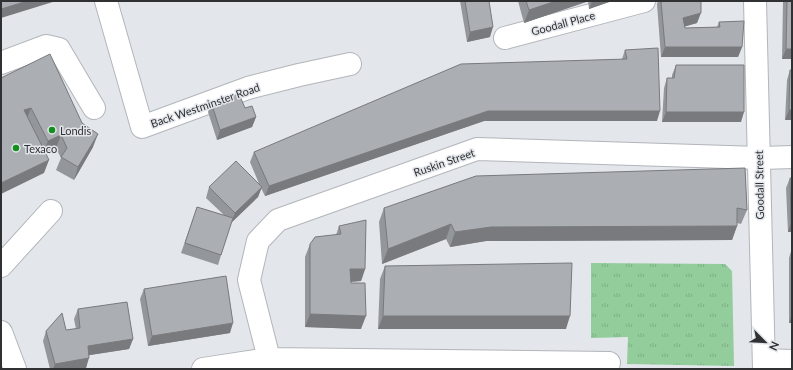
<svg xmlns="http://www.w3.org/2000/svg" width="793" height="370" font-family="Lato,sans-serif">
	<style>
		.grass { fill: url(#grass-tufts) }
		.lines { fill: none; stroke-linecap: round; stroke-linejoin: round }
		.minor-casing { stroke: #b2b5ba; stroke-width: 24 }
		.minor { stroke: #fff; stroke-width: 22 }
		.wall { fill: #93969a }
		.shaded-wall { fill: #787a7d }
		.building { fill: #abaeb3; stroke: #787a7d }
		.poi-dot { fill: #128f1c; stroke: #e3e6eb; stroke-width: 1.5 }
		.labels { text-anchor: middle; dominant-baseline: central; stroke-width: 3; stroke-linejoin: round; paint-order: stroke }
		.street-label { font-size: 11px; fill: #2f3133; stroke: #e3e6eb }
		.poi-label { font-size: 11px; fill: #2f3133; stroke: #e3e6eb; text-anchor: start }
	</style>
	<defs>
		<pattern id="grass-tufts" width="24" height="20" patternUnits="userSpaceOnUse"><rect width="24" height="20" fill="#92cd9b"/><path d="M3 7l-1-3M5 7V3M7 7l1-3M15 17l-1-3M17 17v-4M19 17l1-3" fill="none" stroke="#7eb086"/></pattern>
	</defs>
	<rect width="100%" height="100%" fill="#e3e6eb"/>
	<path class="grass" d="M 591,263 L 725,264 L 732,271 L 734,366 L 627,364 L 628,337 L 591,338 Z"/>
	<g class="lines">
		<g class="minor-casing">
			<path id="minor" d="M 106,1 L 142,127 L 248,88 L 299,75 L 350,64
				M 755,1 L 764,369
				M 505,38 L 644,1
				M 1,63 L 46,46 L 59,49 L 94,108
				M 1,266 L 51,211
				M 1,332 L 15,369
				M 764,360 L 792,361
				M 203,369 L 269,359 L 609,363
				M 270,369 L 269,359 L 249,280 L 258,241 L 278,220 L 477,149 L 759,158 L 792,157"/>
		</g>
		<use href="#minor" class="minor"/>
	</g>
	<path class="wall" d="M 460,1 L 489,1 L 490,37 L 467,42 Z
		M 518,1 L 586,1 L 586,2 L 524,23 Z
		M 588,1 L 612,1 L 589,9 Z
		M 658,1 L 701,1 L 697,23 L 685,26 L 685,28 L 717,27 L 719,22 L 742,47 L 738,57 L 661,57 L 657,4 Z
		M 783,1 L 792,1 L 792,59 L 782,59 Z
		M 625,50 L 657,121 L 484,121 L 265,196 L 261,188 L 258,197 L 231,223 L 218,265 L 181,253 L 197,207 L 224,215 L 206,198 L 209,187 L 260,186 L 250,162 L 254,152 L 622,59 Z
		M 676,65 L 741,122 L 662,122 L 664,88 L 667,78 L 672,78 L 672,75 Z
		M 790,70 L 792,70 L 792,120 L 785,120 L 787,80 Z
		M 1,78 L 93,147 L 74,180 L 56,170 L 61,158 L 56,148 L 45,153 L 44,173 Z
		M 211,102 L 245,108 L 256,117 L 252,127 L 217,140 L 208,112 Z
		M 745,168 L 747,210 L 741,224 L 737,223 L 737,226 L 732,240 L 486,241 L 450,247 L 446,239 L 382,264 L 379,222 L 384,208 Z
		M 790,178 L 792,178 L 792,232 L 788,232 L 786,188 Z
		M 339,226 L 365,269 L 361,281 L 351,282 L 361,329 L 305,327 L 305,257 L 310,244 L 336,235 Z
		M 792,248 L 792,323 L 789,323 L 789,258 Z
		M 385,266 L 566,329 L 378,329 L 380,279 Z
		M 144,289 L 230,333 L 148,346 L 140,299 Z
		M 78,309 L 133,339 L 129,349 L 89,355 L 86,368 L 81,369 L 50,369 L 43,341 L 46,331 L 66,330 L 76,329 L 74,319 Z"/>
	<path class="shaded-wall" d="M 27,1 L 56,1 L 1,18 L 1,9 Z
		M 556,1 L 586,1 L 586,2 L 524,23 L 529,10 Z
		M 592,1 L 612,1 L 589,9 Z
		M 701,13 L 697,23 L 680,28 L 683,18 Z
		M 493,27 L 490,37 L 467,42 L 470,32 Z
		M 665,47 L 742,47 L 738,57 L 661,57 Z
		M 786,49 L 792,49 L 792,59 L 782,59 Z
		M 31,108 L 26,121 L 24,110 Z
		M 789,110 L 792,110 L 792,120 L 785,120 Z
		M 488,111 L 660,111 L 657,121 L 484,121 L 265,196 L 269,186 Z
		M 666,112 L 744,112 L 741,122 L 662,122 Z
		M 256,117 L 252,127 L 217,140 L 220,130 Z
		M 98,134 L 93,147 L 74,180 L 78,167 Z
		M 61,135 L 56,148 L 43,154 L 48,141 Z
		M 49,160 L 44,173 L 1,194 L 1,183 Z
		M 262,187 L 258,197 L 231,223 L 235,213 Z
		M 791,222 L 792,222 L 792,232 L 788,232 Z
		M 451,224 L 446,239 L 382,264 L 388,249 Z
		M 737,226 L 732,240 L 486,241 L 450,247 L 455,232 L 491,227 Z
		M 350,269 L 365,269 L 361,281 L 345,282 Z
		M 310,314 L 366,316 L 361,329 L 305,327 Z
		M 792,315 L 792,323 L 789,323 Z
		M 383,316 L 570,316 L 566,329 L 378,329 Z
		M 233,323 L 230,333 L 148,346 L 152,336 Z
		M 133,339 L 129,349 L 84,356 L 88,346 Z
		M 89,358 L 86,368 L 81,369 L 53,369 L 55,364 Z"/>
	<path class="building" d="M 1,1 L 27,1 L 1,9 Z
		M 465,1 L 489,1 L 493,27 L 470,32 Z
		M 526,1 L 556,1 L 529,10 Z
		M 661,1 L 701,1 L 701,13 L 683,18 L 685,28 L 720,27 L 719,22 L 744,21 L 742,47 L 665,47 Z
		M 787,1 L 792,1 L 792,49 L 786,49 Z
		M 658,48 L 660,111 L 488,111 L 269,186 L 254,152 L 461,64 L 627,59 L 625,50 Z
		M 50,54 L 82,123 L 98,134 L 78,167 L 61,157 L 67,148 L 61,135 L 48,141 L 31,108 L 24,110 L 49,160 L 1,183 L 1,78 Z
		M 676,65 L 744,65 L 744,112 L 666,112 L 667,78 L 674,78 Z
		M 790,70 L 792,70 L 792,110 L 789,110 Z
		M 239,94 L 245,108 L 252,106 L 256,117 L 220,130 L 211,102 Z
		M 236,161 L 262,187 L 235,213 L 209,187 Z
		M 745,168 L 747,210 L 737,208 L 737,226 L 491,227 L 455,232 L 451,224 L 388,249 L 384,208 L 476,176 Z
		M 790,178 L 792,178 L 792,222 L 791,222 Z
		M 197,207 L 233,218 L 221,255 L 185,243 Z
		M 366,220 L 365,269 L 350,269 L 351,283 L 365,283 L 366,316 L 310,314 L 310,244 L 315,237 L 341,234 L 339,226 Z
		M 572,263 L 570,316 L 383,316 L 385,266 Z
		M 226,276 L 233,323 L 152,336 L 144,289 Z
		M 127,302 L 133,339 L 88,346 L 89,358 L 55,364 L 46,331 L 62,313 L 66,330 L 80,328 L 78,309 Z"/>
	<g class="poi-dot">
		<circle cx="52" cy="130" r="4"/>
		<circle cx="16" cy="148" r="4"/>
	</g>
	<g class="labels">
		<g class="street-label">
			<text transform="translate(563 23) rotate(-15)">Goodall Place</text>
			<text transform="translate(205 105) rotate(-19)">Back Westminster Road</text>
			<text transform="translate(444 162) rotate(-19)">Ruskin Street</text>
			<text transform="translate(759 185) rotate(-91)">Goodall Street</text>
		</g>
		<g class="poi-label">
			<text x="60" y="130">Londis</text>
			<text x="24" y="148">Texaco</text>
		</g>
	</g>
	<rect width="793" height="370" fill="none" stroke="#2f3133" stroke-width="4"/>
	<g transform="translate(765 342) rotate(114)" stroke="#e3e6eb" stroke-width="3" paint-order="stroke">
	<path d="M0-3L7 15L0 10L-7 15Z" fill="#2f3133"/>
	<text y="-6" font-size="11" font-weight="bold" text-anchor="middle" fill="#2f3133">N</text>
	</g>
</svg>
